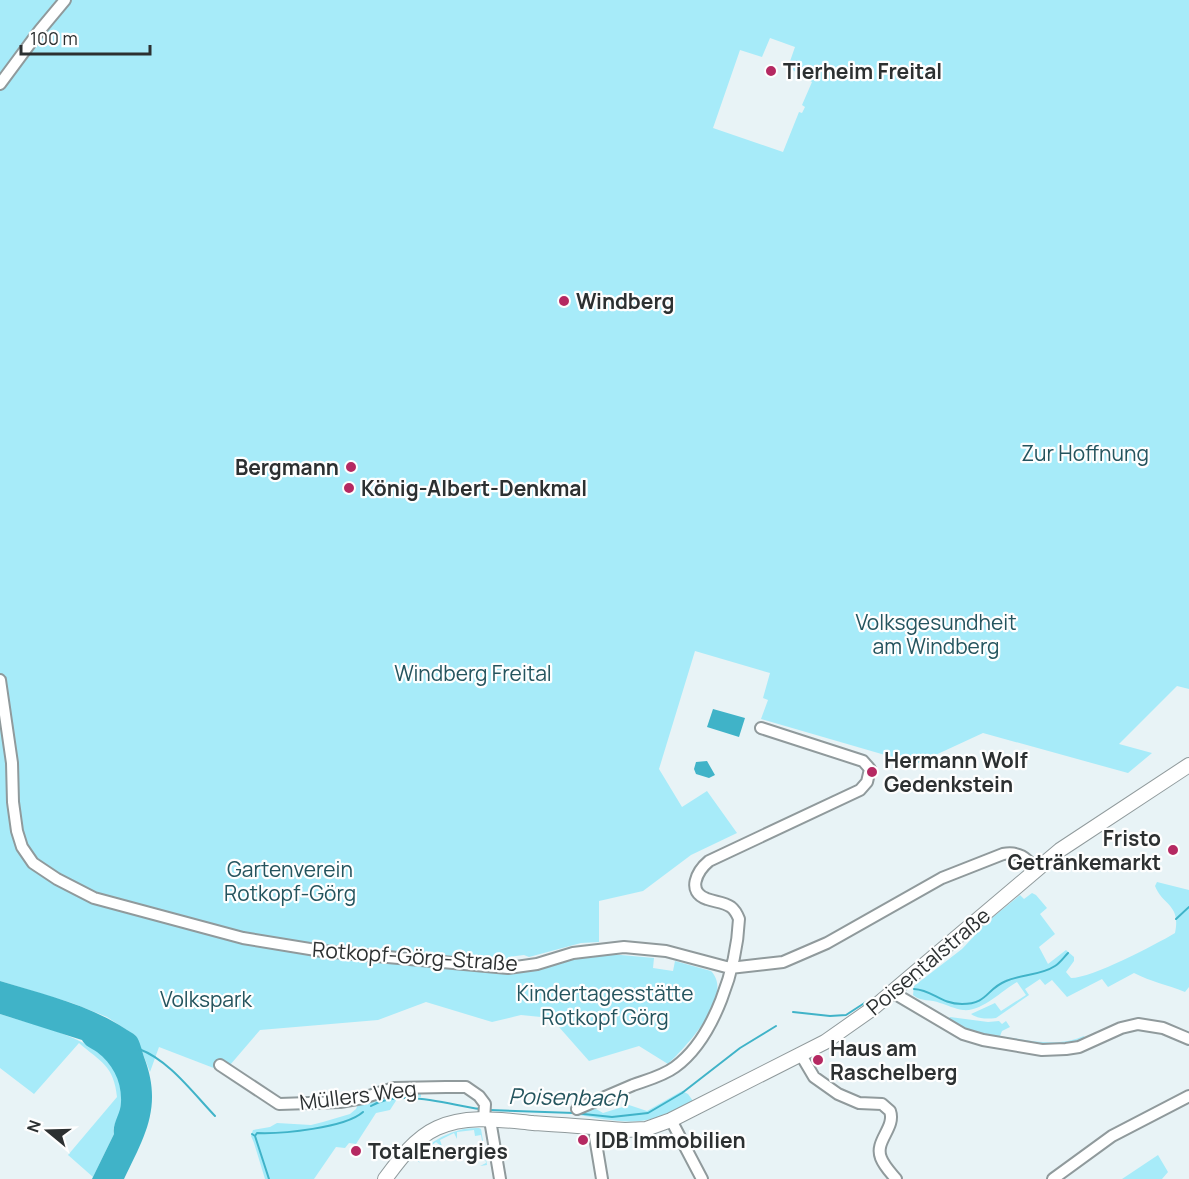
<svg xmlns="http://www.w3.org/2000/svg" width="1189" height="1179" font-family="Manrope,sans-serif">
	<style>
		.green { fill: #a7ebf9; fill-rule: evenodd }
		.water { fill: #40b3c8 }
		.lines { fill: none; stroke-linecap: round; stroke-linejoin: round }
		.stream { stroke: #40b3c8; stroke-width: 2 }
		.minor-casing { stroke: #909a9c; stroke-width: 14 }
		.major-casing { stroke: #909a9c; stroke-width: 16 }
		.minor { stroke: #fff; stroke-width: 10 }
		.major { stroke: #fff; stroke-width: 14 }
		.poi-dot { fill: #b52962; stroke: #fefefe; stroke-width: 2 }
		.labels { text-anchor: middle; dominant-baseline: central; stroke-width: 4.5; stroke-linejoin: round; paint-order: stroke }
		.poi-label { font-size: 21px; font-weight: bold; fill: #2c3031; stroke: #fefefe; text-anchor: start }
		.park-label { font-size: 21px; fill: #24545e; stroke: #fefefe }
		.street-label { font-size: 21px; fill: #2c3031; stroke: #fefefe }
		.water-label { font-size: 22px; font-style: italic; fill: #24545d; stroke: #fefefe }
	</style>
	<rect width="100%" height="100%" fill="#e8f3f6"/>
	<path class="green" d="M 0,0 L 1189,0 L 1189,689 L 1177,686 L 1119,744 L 1152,753 L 1128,773 L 983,733 L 916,764 L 761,719 L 768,700 L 763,698 L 770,673 L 695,651 L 659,769 L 682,807 L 707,791 L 737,833 L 691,855 L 643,891 L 599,901 L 599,942 L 581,943 L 529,957 L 524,955 L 508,957 L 510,971 L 546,967 L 573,958 L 610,954 L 654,958 L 653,968 L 673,971 L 675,961 L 711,971 C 735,996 686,1046 668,1064 L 639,1046 L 589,1061 L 551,1018 L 521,1015 L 492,1022 L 426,1002 L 378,1020 L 260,1030 L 224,1072 L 159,1047 L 150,1072 L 136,1036 L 107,1017 L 72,1003 L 0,981 ZM 770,38 L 795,47 L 788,67 L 812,82 L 802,105 L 805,107 L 802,113 L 799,112 L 783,152 L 713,128 L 740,50 L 762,57 Z
		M 1157,882 L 1189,890 L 1189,987 L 1185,992 C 1168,985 1151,982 1134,973 L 1108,987 L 1102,979 L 1067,997 L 1052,980 L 1045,985 L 1040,979 L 1025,989 L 1029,995 L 996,1018 C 987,1019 978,1019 971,1014 L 995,1003 L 1001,1011 L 1026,995 L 1017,982 C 1001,991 982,1012 963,1010 C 955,1009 947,1005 940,1003 C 931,999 921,1002 913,995 L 914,986 L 962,949 L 977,933 L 977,930 L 1020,895 L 1024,899 L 1032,893 L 1036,895 L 1047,908 L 1040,914 L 1055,934 L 1039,947 L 1048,964 L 1066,950 L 1074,957 L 1074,961 L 1066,972 L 1071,978 C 1092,978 1155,945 1175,933 C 1181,904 1163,906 1155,886 Z
		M 0,1014 C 38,1027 109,1038 120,1084 C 122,1094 122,1103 120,1112 C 118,1121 112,1125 114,1134 L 93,1177 L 68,1155 L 117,1097 C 114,1066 101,1062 79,1043 L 34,1094 L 0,1068 Z
		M 950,1017 L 988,1022 L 999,1021 L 1002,1024 L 1006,1021 L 1010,1027 L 1002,1031 L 1000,1036 C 1028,1040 1057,1048 1084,1036 L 1085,1039 C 1047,1053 982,1039 947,1021 Z
		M 395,1089 L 421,1090 L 421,1097 L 399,1096 L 390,1110 L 376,1113 L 356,1144 L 349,1143 L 345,1148 L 336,1147 L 314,1179 L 265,1179 L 254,1143 L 251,1136 L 253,1130 L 270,1127 L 277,1123 L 311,1125 L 323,1122 L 350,1114 L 356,1109 L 359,1102 Z
		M 682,1091 L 688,1094 L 693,1101 C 681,1106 670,1113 658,1117 C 632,1126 605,1119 578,1115 L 579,1110 L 596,1109 L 603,1113 L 629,1105 L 647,1111 Z
		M 479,1128 L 481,1129 L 487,1165 L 480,1166 L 486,1163 L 481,1135 L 475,1136 L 474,1130 L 457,1132 L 457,1139 L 454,1133 L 440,1140 L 442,1146 L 441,1146 L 436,1142 L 416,1158 L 420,1163 L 414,1158 C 431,1141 453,1127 479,1128 Z
		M 1158,1155 L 1168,1172 L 1162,1179 L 1122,1179 Z"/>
	<path class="water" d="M 713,709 L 745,718 L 739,737 L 707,727 Z
		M 707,761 L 715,775 L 709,778 L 696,774 L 694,769 L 696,762 Z
		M 0,981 C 42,994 87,1004 124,1028 C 127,1030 133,1033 136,1036 C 140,1041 142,1051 144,1057 C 163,1106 145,1136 124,1179 L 92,1179 L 114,1134 C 112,1123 121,1114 121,1102 C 122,1082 113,1064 97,1052 C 91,1048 85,1046 82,1040 L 0,1014 Z"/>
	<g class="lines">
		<path class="stream" d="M 1176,919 L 1189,907
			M 914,989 C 933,990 940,1004 962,1004 C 988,1004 986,989 1006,981 C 1021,974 1040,976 1055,966 C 1060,963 1064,957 1068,953
			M 793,1012 L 830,1016 L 846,1015 L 866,1002
			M 139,1049 C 169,1060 193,1093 215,1116
			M 371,1106 C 400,1088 449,1105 480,1109
			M 489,1110 L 574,1113 L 612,1117 L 648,1113 L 682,1093 L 740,1048 L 776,1026
			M 252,1134 L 255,1136 L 257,1133 C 282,1134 345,1128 363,1112
			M 255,1136 L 269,1179"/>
		<g class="minor-casing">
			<path id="minor" d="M 0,84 L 40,30 L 65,0
				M 0,680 L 12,763 L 13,802 L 17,831 L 22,847 L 33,863 L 57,879 L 94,898 L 243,938 L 322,951 L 508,968 L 537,964 L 573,953 L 624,947 L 666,951 L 730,968 L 783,962 L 827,943 L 942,878 L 1003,854 C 1019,851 1026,858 1036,869
				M 894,990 L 897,995 L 963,1034 L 983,1040 L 1042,1050 L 1066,1049 L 1079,1047 L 1121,1028 L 1138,1024 L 1163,1028 L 1189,1039
				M 801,1055 L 814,1077 L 838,1094 L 859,1103 L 882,1104 L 890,1111 C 896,1128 874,1141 881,1158 C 884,1166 891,1173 896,1179
				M 220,1065 L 279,1104 L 340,1102 L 363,1098 L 394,1088 L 446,1087 L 466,1087 L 479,1096 L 485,1104 L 484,1120
				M 577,1109 C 596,1101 614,1093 633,1085 C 647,1080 663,1076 675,1067 C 715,1038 737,966 739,919 C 737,914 735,910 731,907 C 724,902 715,902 707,899 C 686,892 697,871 709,861 L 860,790 L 867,782 L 870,769 L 863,761 L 761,728
				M 490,1120 L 500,1179
				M 671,1120 L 702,1179
				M 596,1127 L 595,1137 L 602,1179
				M 1053,1179 L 1112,1136 L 1189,1096"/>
		</g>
		<g class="major-casing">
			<path id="major" d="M 385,1179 C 399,1160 415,1138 437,1128 C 467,1114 502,1120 533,1123 C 563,1125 594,1127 625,1130 L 646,1129 L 671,1120 L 825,1042 L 872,1009 L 1060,850 L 1189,765"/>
		</g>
		<use href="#minor" class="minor"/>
		<use href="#major" class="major"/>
	</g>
	<g class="poi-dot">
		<circle cx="771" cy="71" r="6"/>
		<circle cx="564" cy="301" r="6"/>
		<circle cx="351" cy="467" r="6"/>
		<circle cx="349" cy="488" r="6"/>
		<circle cx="872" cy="772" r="6"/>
		<circle cx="1173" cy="850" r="6"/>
		<circle cx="818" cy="1060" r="6"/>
		<circle cx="583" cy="1140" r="6"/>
		<circle cx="356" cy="1151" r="6"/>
	</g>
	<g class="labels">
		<g class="poi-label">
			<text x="783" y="71">Tierheim Freital</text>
			<text x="576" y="301">Windberg</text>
			<text x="339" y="467" text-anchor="end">Bergmann</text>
			<text x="361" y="488">König-Albert-Denkmal</text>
			<text x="884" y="760">Hermann Wolf<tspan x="884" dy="24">Gedenkstein</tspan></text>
			<text x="1161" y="838" text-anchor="end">Fristo<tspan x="1161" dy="24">Getränkemarkt</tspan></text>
			<text x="830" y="1048">Haus am<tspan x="830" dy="24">Raschelberg</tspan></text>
			<text x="595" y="1140">IDB Immobilien</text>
			<text x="368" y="1151">TotalEnergies</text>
		</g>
		<g class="park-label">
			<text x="1085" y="453">Zur Hoffnung</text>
			<text x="936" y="622">Volksgesundheit<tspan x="936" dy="24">am Windberg</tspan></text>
			<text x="473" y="673">Windberg Freital</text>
			<text x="290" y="869">Gartenverein<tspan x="290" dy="24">Rotkopf-Görg</tspan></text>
			<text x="605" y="993">Kindertagesstätte<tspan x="605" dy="24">Rotkopf Görg</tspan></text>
			<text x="206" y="999">Volkspark</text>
		</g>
		<g class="street-label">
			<text transform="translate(415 956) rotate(4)">Rotkopf-Görg-Straße</text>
			<text transform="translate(928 961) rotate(-40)">Poisentalstraße</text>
			<text transform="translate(358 1095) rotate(-7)">Müllers Weg</text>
		</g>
		<g class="water-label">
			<text transform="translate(568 1097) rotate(1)">Poisenbach</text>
		</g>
	</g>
	<g transform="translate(48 1131) rotate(289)" stroke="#fefefe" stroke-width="4.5" paint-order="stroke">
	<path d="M0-4.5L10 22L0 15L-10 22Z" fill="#2c3031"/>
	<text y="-9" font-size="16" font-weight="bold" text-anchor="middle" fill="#2c3031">N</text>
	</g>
	<path d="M21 45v9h129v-9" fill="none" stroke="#2c3031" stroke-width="3"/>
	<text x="30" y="45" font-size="18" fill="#2c3031" stroke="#fefefe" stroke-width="4.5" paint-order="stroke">100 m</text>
</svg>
